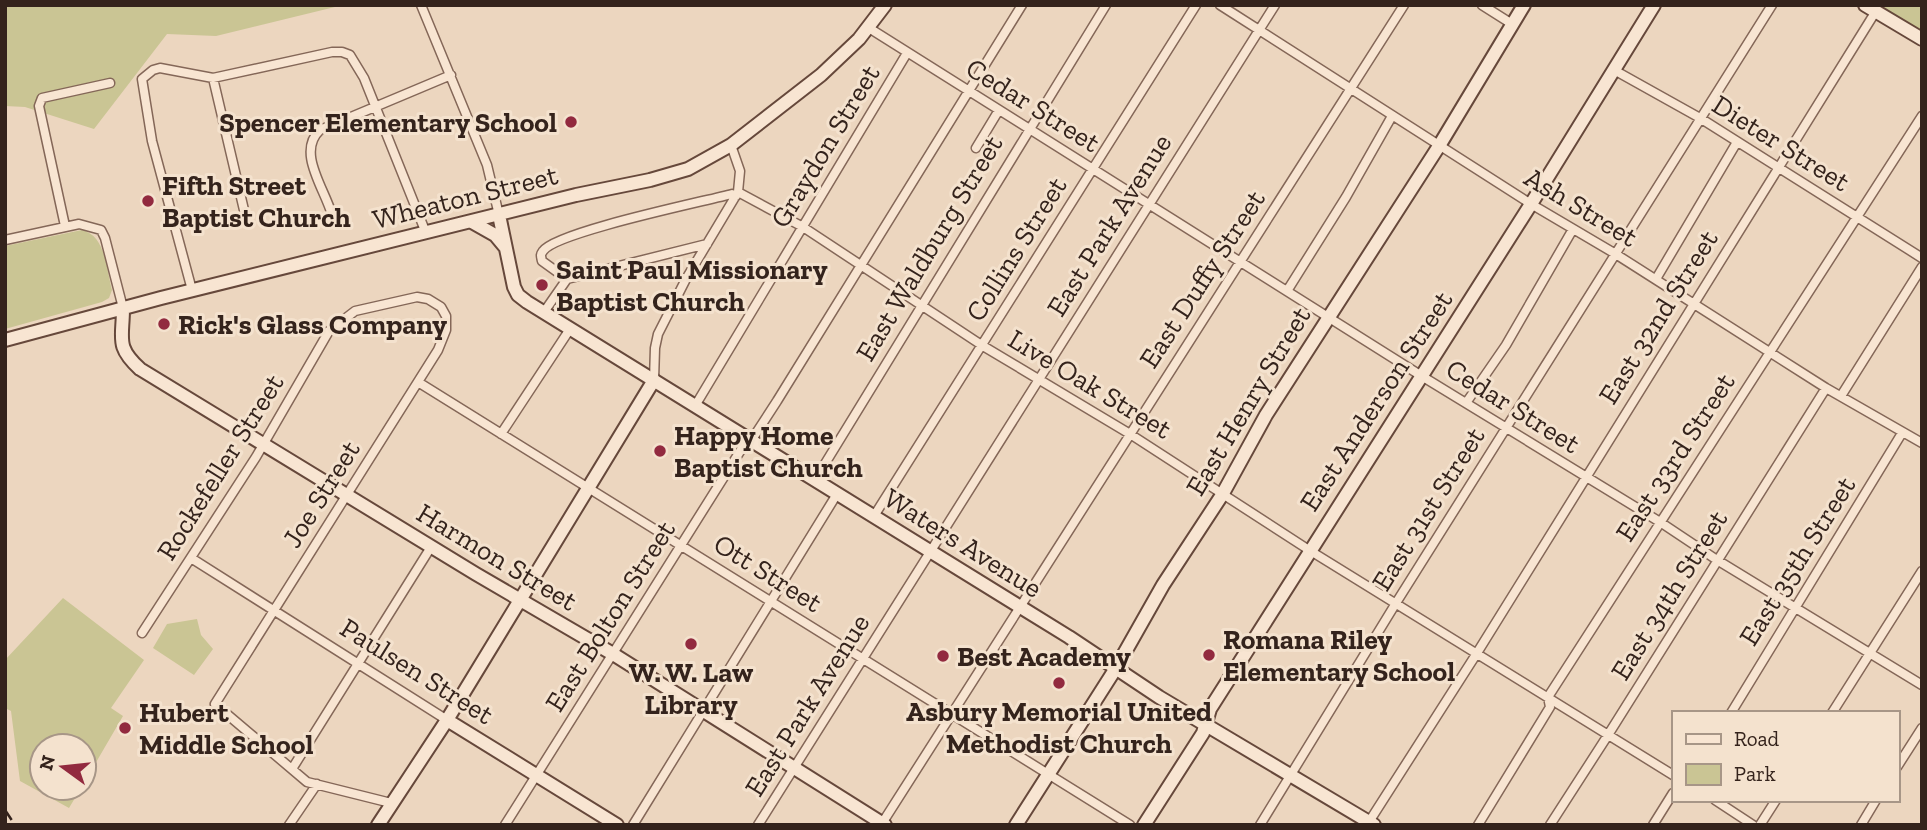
<svg xmlns="http://www.w3.org/2000/svg" width="1927" height="830" font-family="'Zilla Slab',serif">
	<style>
		.green { fill: #cac594 }
		.lines { fill: none; stroke-linecap: round; stroke-linejoin: round }
		.street-casing { stroke: #846758; stroke-width: 11 }
		.secondary-casing { stroke: #66483b; stroke-width: 16 }
		.street { stroke: #f8e5d2; stroke-width: 8 }
		.secondary { stroke: #f8e5d2; stroke-width: 12 }
		.rail { stroke: #34231c; stroke-width: 2.5; stroke-dasharray: 12 12; stroke-linecap: butt }
		.poi-dot { fill: #922a3f; stroke: #f4e2ce; stroke-width: 2.5 }
		.labels { text-anchor: middle; dominant-baseline: central; stroke-width: 6; stroke-linejoin: round; paint-order: stroke }
		.street-label { font-size: 28px; fill: #34231c; stroke: #f4e2ce }
		.poi-label { font-size: 28px; font-weight: bold; fill: #34231c; stroke: #f4e2ce; text-anchor: start }
	</style>
	<rect width="100%" height="100%" fill="#ecd6bf"/>
	<path class="green" d="M 5,5 L 343,5 L 216,36 L 167,34 L 94,129 L 25,107 L 5,106 Z
		M 1882,5 L 1922,5 L 1922,33 L 1884,10 Z
		M 82,230 C 106,236 106,268 112,290 L 109,298 L 102,302 L 5,329 L 5,246 Z
		M 63,598 L 144,660 L 111,708 L 123,716 L 84,783 L 84,746 L 42,746 L 42,788 L 81,788 L 69,808 L 20,781 L 11,711 L 5,708 L 5,660 Z
		M 197,619 L 201,635 L 213,649 L 194,675 L 153,648 L 167,624 Z"/>
	<g class="lines">
		<g class="street-casing">
			<path id="street" d="M 421,5 L 487,165 L 499,215
				M 1220,5 L 1531,204 L 1614,253 L 1826,388 L 1922,443
				M 1482,5 L 1512,24
				M 869,28 L 1420,375 L 1660,522 L 1717,560 L 1922,685
				M 1614,70 L 1700,118 L 1922,258
				M 213,78 L 244,210
				M 976,148 L 999,110
				M 738,192 L 803,227 L 983,346 L 1130,434 L 1309,550 L 1673,775
				M 332,215 C 325,189 296,152 320,130 L 451,75
				M 65,226 L 39,106 L 42,98 L 110,83
				M 5,240 L 79,224 L 101,230 L 105,238 L 123,308
				M 567,279 L 542,261 C 541,256 540,255 543,251 C 556,232 702,202 732,194 L 736,196
				M 1656,279 L 1737,142
				M 192,290 L 152,141 L 142,79 L 153,70 L 160,68 L 213,78 L 332,52 L 342,52 L 350,55 L 364,78 L 426,233
				M 1287,291 L 1346,197 L 1392,116
				M 544,312 L 567,279 L 707,244
				M 654,380 L 655,348 L 658,334 L 686,279 L 738,192 L 740,171 L 731,145
				M 418,382 L 1130,825
				M 1841,396 L 1922,267
				M 1466,403 L 1506,345 L 1573,229
				M 695,406 L 907,53
				M 501,434 L 570,329
				M 815,480 L 1106,5
				M 874,516 L 1196,5
				M 191,558 L 447,720
				M 142,633 L 256,457 L 329,331 L 355,311 L 417,297 L 428,299 L 441,307 L 446,316 L 446,330 L 438,350 L 215,704 L 307,782 L 391,803
				M 1731,713 L 1902,433
				M 1832,713 L 1922,571
				M 1897,767 L 1922,728
				M 292,769 L 431,547
				M 1715,800 L 1753,825
				M 289,825 L 317,784
				M 505,825 L 744,445 L 751,441 L 777,401 L 1022,5
				M 633,825 L 837,494
				M 758,825 L 1275,5
				M 881,825 L 1404,5
				M 1260,825 L 1396,603 L 1772,5
				M 1367,825 L 1477,653 L 1876,11
				M 1478,825 L 1550,707 L 1548,697 L 1922,116
				M 1550,825 L 1608,735 L 1826,388
				M 1653,825 L 1673,793
				M 1760,825 L 1776,800
				M 1861,825 L 1876,800"/>
		</g>
		<g class="secondary-casing">
			<path id="secondary" d="M 1865,5 L 1922,39
				M 499,215 L 514,287 L 518,295 L 527,302 L 1069,637 L 1159,697 L 1374,825
				M 472,222 L 495,235 L 505,247
				M 123,308 C 123,339 115,346 140,369 L 476,574 L 613,654 L 885,825
				M 5,340 L 161,298 L 576,195 L 650,180 L 688,169 L 731,145 L 821,75 L 859,39 L 885,5
				M 447,720 L 617,825
				M 378,825 L 447,720 L 654,380
				M 1016,825 L 1116,668 L 1163,585 L 1222,495 L 1266,415 L 1439,146 L 1524,5
				M 1144,825 L 1203,733 L 1210,709 L 1531,204 L 1654,5"/>
		</g>
		<use href="#street" class="street"/>
		<use href="#secondary" class="secondary"/>
		<path class="rail" d="M 5,810 L 15,825"/>
	</g>
	<g class="poi-dot">
		<circle cx="571" cy="122" r="7"/>
		<circle cx="148" cy="201" r="7"/>
		<circle cx="542" cy="285" r="7"/>
		<circle cx="164" cy="324" r="7"/>
		<circle cx="660" cy="451" r="7"/>
		<circle cx="691" cy="644" r="7"/>
		<circle cx="1209" cy="655" r="7"/>
		<circle cx="943" cy="656" r="7"/>
		<circle cx="1059" cy="683" r="7"/>
		<circle cx="125" cy="728" r="7"/>
	</g>
	<g class="labels">
		<g class="street-label">
			<text transform="translate(1033 105) rotate(32)">Cedar Street</text>
			<text transform="translate(1781 143) rotate(32)">Dieter Street</text>
			<text transform="translate(825 146) rotate(-59)">Graydon Street</text>
			<text transform="translate(465 197) rotate(-14)">Wheaton Street</text>
			<text transform="translate(1581 207) rotate(31)">Ash Street</text>
			<text transform="translate(1109 225) rotate(-58)">East Park Avenue</text>
			<text transform="translate(929 248) rotate(-59)">East Waldburg Street</text>
			<text transform="translate(1016 249) rotate(-58)">Collins Street</text>
			<text transform="translate(1202 279) rotate(-57)">East Duffy Street</text>
			<text transform="translate(1658 317) rotate(-58)">East 32nd Street</text>
			<text transform="translate(1090 384) rotate(31)">Live Oak Street</text>
			<text transform="translate(1248 401) rotate(-59)">East Henry Street</text>
			<text transform="translate(1376 401) rotate(-57)">East Anderson Street</text>
			<text transform="translate(1513 406) rotate(32)">Cedar Street</text>
			<text transform="translate(1675 457) rotate(-57)">East 33rd Street</text>
			<text transform="translate(220 467) rotate(-58)">Rockefeller Street</text>
			<text transform="translate(321 494) rotate(-58)">Joe Street</text>
			<text transform="translate(1428 509) rotate(-58)">East 31st Street</text>
			<text transform="translate(963 543) rotate(32)">Waters Avenue</text>
			<text transform="translate(497 557) rotate(31)">Harmon Street</text>
			<text transform="translate(1797 561) rotate(-58)">East 35th Street</text>
			<text transform="translate(768 573) rotate(32)">Ott Street</text>
			<text transform="translate(1669 595) rotate(-58)">East 34th Street</text>
			<text transform="translate(610 616) rotate(-58)">East Bolton Street</text>
			<text transform="translate(417 671) rotate(32)">Paulsen Street</text>
			<text transform="translate(807 705) rotate(-58)">East Park Avenue</text>
		</g>
		<g class="poi-label">
			<text x="557" y="122" text-anchor="end">Spencer Elementary School</text>
			<text x="162" y="185">Fifth Street<tspan x="162" dy="32">Baptist Church</tspan></text>
			<text x="556" y="269">Saint Paul Missionary<tspan x="556" dy="32">Baptist Church</tspan></text>
			<text x="178" y="324">Rick's Glass Company</text>
			<text x="674" y="435">Happy Home<tspan x="674" dy="32">Baptist Church</tspan></text>
			<text x="1223" y="639">Romana Riley<tspan x="1223" dy="32">Elementary School</tspan></text>
			<text x="957" y="656">Best Academy</text>
			<text x="691" y="672" text-anchor="middle">W. W. Law<tspan x="691" dy="32">Library</tspan></text>
			<text x="1059" y="711" text-anchor="middle">Asbury Memorial United<tspan x="1059" dy="32">Methodist Church</tspan></text>
			<text x="139" y="712">Hubert<tspan x="139" dy="32">Middle School</tspan></text>
		</g>
	</g>
	<rect width="1927" height="830" fill="none" stroke="#34231c" stroke-width="14"/>
	<rect x="1672" y="711" width="228" height="91" fill="#f4e2ce" stroke="#a79687" stroke-width="2"/>
	<rect x="1686" y="734" width="35" height="10" fill="#f8e5d2" stroke="#a79687" stroke-width="2"/>
	<text x="1734" y="746" font-size="21" fill="#34231c">Road</text>
	<rect x="1686" y="764" width="35" height="21" fill="#cac594" stroke="#a79687" stroke-width="2"/>
	<text x="1734" y="781" font-size="21" fill="#34231c">Park</text>
	<g transform="translate(63 767) rotate(285)"><circle r="33" fill="#f4e2ce" stroke="#a79687" stroke-width="2"/>
	<path d="M0-5L12 26L0 18L-12 26Z" fill="#922a3f"/>
	<text y="-10" font-size="19" font-weight="bold" text-anchor="middle" fill="#34231c">N</text>
	</g>
</svg>
